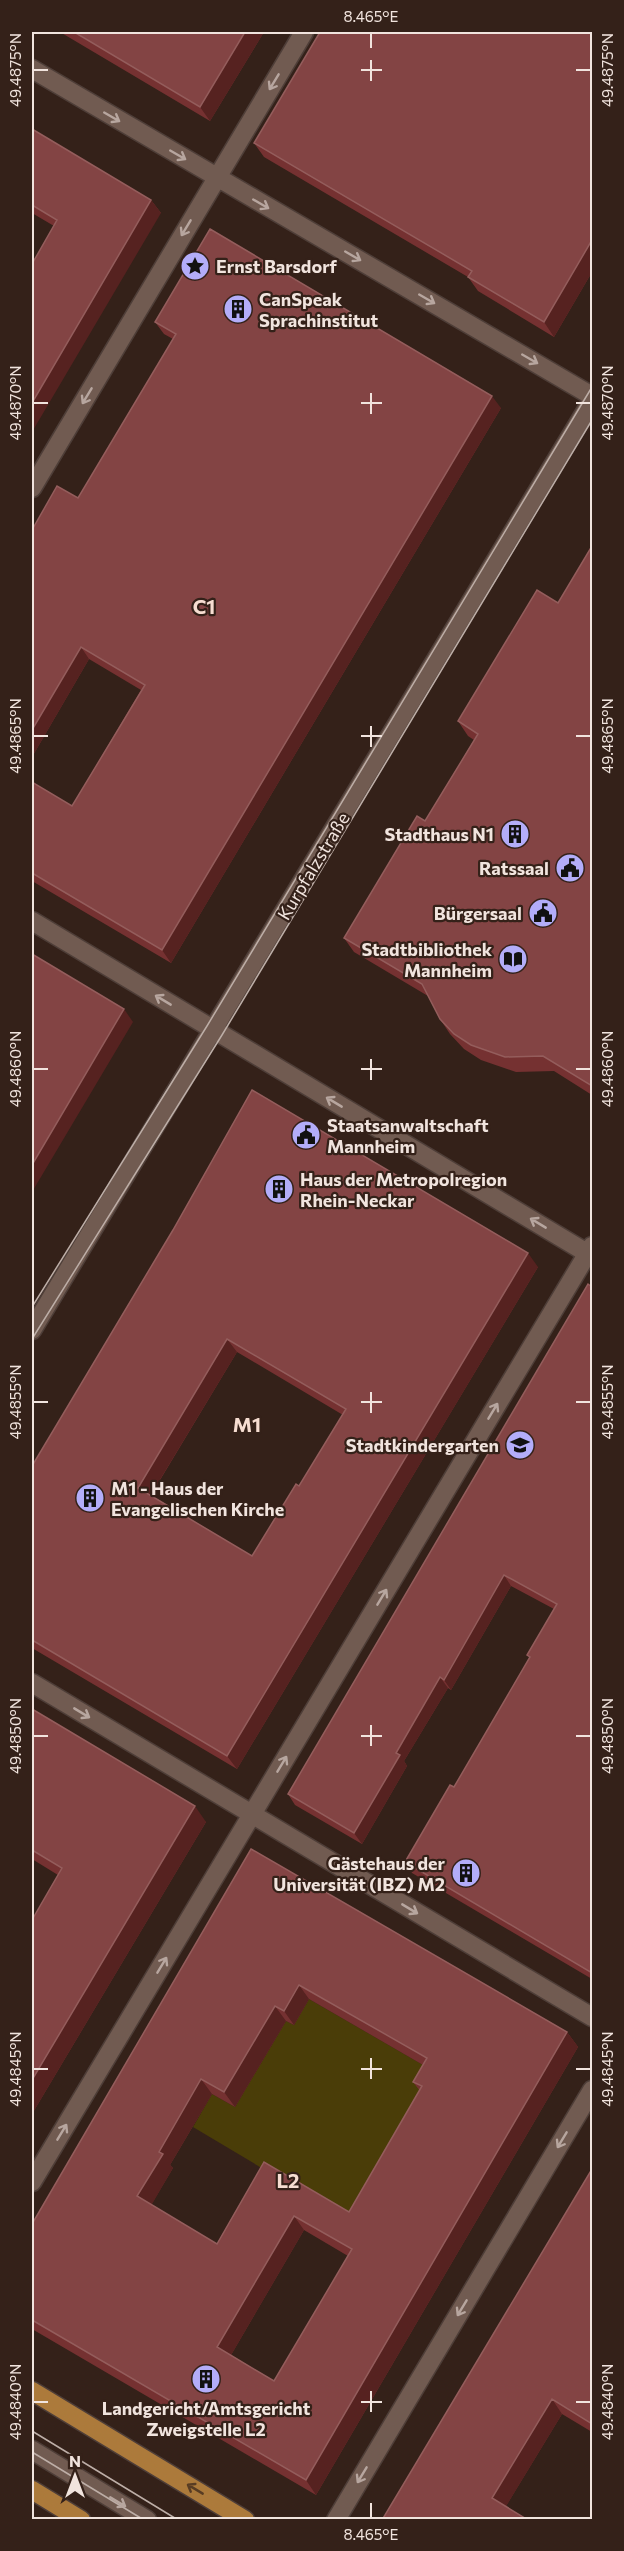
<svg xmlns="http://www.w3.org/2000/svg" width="624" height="2551" font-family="Commissioner,sans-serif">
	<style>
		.green { fill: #4a3d08 }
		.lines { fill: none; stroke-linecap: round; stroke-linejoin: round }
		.minor-casing { stroke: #4e3e38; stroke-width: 21 }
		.major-casing { stroke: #4e3e38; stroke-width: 21 }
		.minor { stroke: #715b51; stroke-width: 18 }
		.major { stroke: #ac7a3b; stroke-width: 18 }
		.tram { stroke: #bdaea7; stroke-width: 1.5 }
		.wall { fill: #753131; fill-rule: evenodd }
		.shaded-wall { fill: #562220 }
		.building { fill: #834444; stroke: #945d5c; stroke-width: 1.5; fill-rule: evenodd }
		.oneway { stroke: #b7a69f }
		.oneway2 { stroke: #583c23 }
		.ticks { fill: none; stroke: #f1e4de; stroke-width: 2 }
		.labels { text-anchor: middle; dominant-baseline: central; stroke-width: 4.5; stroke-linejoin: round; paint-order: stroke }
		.poi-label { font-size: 18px; font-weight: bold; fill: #f1e4de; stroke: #342119; text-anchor: end }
		.street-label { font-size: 18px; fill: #f1e4de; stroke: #342119 }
		.neighbourhood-label { font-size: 20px; font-weight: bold; fill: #f6ddd1; stroke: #342119 }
		.neatline { fill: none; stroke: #f1e4de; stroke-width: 2 }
		.ticks-label { font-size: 15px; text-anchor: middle; fill: #f1e4de }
	</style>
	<rect width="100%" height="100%" fill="#342119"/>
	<path class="green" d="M 309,1999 L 437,2073 L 359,2226 L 193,2127 L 212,2094 L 235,2107 L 286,2021 L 294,2025 Z"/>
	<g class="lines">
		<g class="minor-casing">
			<path id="minor" d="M 32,69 L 592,396
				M 32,488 L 304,32
				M 32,921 L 592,1256
				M 32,1330 L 592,401
				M 32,1683 L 592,2017
				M 32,2182 L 592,1246
				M 32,2450 L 147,2520
				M 336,2520 L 592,2090"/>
		</g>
		<g class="major-casing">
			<path id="major" d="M 32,2391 L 245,2520
				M 32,2490 L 81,2520"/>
		</g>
		<use href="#minor" class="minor"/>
		<use href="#major" class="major"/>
		<path class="tram" d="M 32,1307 L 207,1026 L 592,387
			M 32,1339 L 222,1035 L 592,420
			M 32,2431 L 178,2520
			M 32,2452 L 144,2520"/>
	</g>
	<path class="wall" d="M 60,32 L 264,32 L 210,121 Z
		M 592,32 L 592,272 L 554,337 L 478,291 L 468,277 L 264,157 L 254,143 Z
		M 32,129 L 151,200 L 161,213 L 54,226 L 32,213 Z
		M 155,322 L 501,408 L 171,963 L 32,881 L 32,782 L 72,806 L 141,690 L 89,659 L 32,757 L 78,498 L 173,339 L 164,334 Z
		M 592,546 L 592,1095 L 554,1071 L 516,1072 L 481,1060 L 464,1049 L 450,1034 L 440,1019 L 428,996 L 354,952 L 344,938 L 425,821 L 474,740 L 468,736 L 458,721 L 558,603 Z
		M 173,1230 L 538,1267 L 237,1769 L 32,1648 L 32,1466 ZM 237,1352 L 343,1415 L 299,1486 L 252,1556 L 151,1495 Z
		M 592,1287 L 592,1979 L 412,1873 L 405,1862 L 454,1787 L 530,1658 L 527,1655 L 554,1609 L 511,1586 L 451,1690 L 448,1688 L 404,1761 L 407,1766 L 362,1844 L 295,1805 L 288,1794 Z
		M 32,1709 L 206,1822 L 32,2114 L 32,1920 L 58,1875 L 32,1859 Z
		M 251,1849 L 567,2032 L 578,2047 L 316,2495 L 32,2329 L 32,2224 ZM 309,1999 L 423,2065 L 413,2082 L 420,2091 L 349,2212 L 264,2162 L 217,2244 L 151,2205 L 173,2168 L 170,2165 L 212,2094 L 235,2107 L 286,2021 L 294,2025 ZM 304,2230 L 348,2256 L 274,2381 L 231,2355 Z
		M 592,2169 L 592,2432 L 562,2414 L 506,2506 L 382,2520 Z"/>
	<path class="shaded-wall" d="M 245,32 L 264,32 L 210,121 L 200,107 Z
		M 151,200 L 161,213 L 32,432 L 32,403 Z
		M 592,240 L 592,272 L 554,337 L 544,322 Z
		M 492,396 L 501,408 L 171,963 L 162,950 Z
		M 81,647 L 89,659 L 32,757 L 32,730 Z
		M 124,1009 L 133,1022 L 32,1192 L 32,1165 Z
		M 528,1253 L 538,1267 L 237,1769 L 227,1756 Z
		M 227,1339 L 237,1352 L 147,1501 L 138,1488 Z
		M 504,1575 L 511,1586 L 451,1690 L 444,1680 Z
		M 440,1677 L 448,1688 L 404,1761 L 407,1766 L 362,1844 L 354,1833 L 396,1753 Z
		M 195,1806 L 206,1822 L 32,2114 L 32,2080 Z
		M 299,1985 L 309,1999 L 294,2025 L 284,2011 Z
		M 275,2006 L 286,2021 L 235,2107 L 224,2092 Z
		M 567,2032 L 578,2047 L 316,2495 L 306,2480 Z
		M 201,2079 L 212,2094 L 170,2165 L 173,2168 L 148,2211 L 137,2196 L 159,2152 Z
		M 294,2216 L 304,2230 L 227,2362 L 217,2347 Z
		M 552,2399 L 562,2414 L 502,2513 L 492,2498 Z"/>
	<path class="building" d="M 74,32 L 245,32 L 200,107 Z
		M 320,32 L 592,32 L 592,240 L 544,322 L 468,277 L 472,271 L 254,143 Z
		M 32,129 L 151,200 L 32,403 L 32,264 L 57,220 L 32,205 Z
		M 210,229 L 492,396 L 162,950 L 32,873 L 32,782 L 72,806 L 145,685 L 81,647 L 32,730 L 32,530 L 57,486 L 78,498 L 176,334 L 155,322 Z
		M 592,546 L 592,1086 L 543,1056 L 505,1057 L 471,1045 L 454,1034 L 440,1019 L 422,984 L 344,938 L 417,816 L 425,821 L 478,734 L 458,721 L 537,590 L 558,603 Z
		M 32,954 L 124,1009 L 32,1165 Z
		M 252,1090 L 528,1253 L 227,1756 L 32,1640 L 32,1466 L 173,1230 ZM 227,1339 L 346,1409 L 299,1486 L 296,1484 L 252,1556 L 138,1488 Z
		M 588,1284 L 592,1287 L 592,1973 L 405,1862 L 450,1785 L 454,1787 L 530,1657 L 527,1655 L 557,1604 L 504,1575 L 444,1680 L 440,1677 L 396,1753 L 400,1755 L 354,1833 L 288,1794 Z
		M 32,1709 L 195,1806 L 32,2080 L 32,1920 L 62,1868 L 32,1850 Z
		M 251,1849 L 567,2032 L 306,2480 L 32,2320 L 32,2224 ZM 299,1985 L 427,2058 L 413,2082 L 422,2086 L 349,2212 L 264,2162 L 217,2244 L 137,2196 L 163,2154 L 159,2152 L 201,2079 L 224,2092 L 275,2006 L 284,2011 ZM 294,2216 L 352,2249 L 274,2381 L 217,2347 Z
		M 592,2169 L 592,2424 L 552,2399 L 492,2498 L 528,2520 L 382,2520 Z"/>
	<defs><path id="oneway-shaft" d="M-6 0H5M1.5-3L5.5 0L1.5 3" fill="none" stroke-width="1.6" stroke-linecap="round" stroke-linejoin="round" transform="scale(1.5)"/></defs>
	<g class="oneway">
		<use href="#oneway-shaft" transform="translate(274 82) rotate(121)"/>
		<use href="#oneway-shaft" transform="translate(112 117) rotate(30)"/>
		<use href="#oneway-shaft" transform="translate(178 155) rotate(30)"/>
		<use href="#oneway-shaft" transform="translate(261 204) rotate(30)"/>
		<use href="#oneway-shaft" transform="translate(186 228) rotate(121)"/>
		<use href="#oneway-shaft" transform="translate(353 256) rotate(30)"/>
		<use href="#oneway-shaft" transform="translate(427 299) rotate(30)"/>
		<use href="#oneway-shaft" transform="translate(530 359) rotate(30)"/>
		<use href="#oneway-shaft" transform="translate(87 396) rotate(121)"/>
		<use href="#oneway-shaft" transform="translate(163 1000) rotate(-149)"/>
		<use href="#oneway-shaft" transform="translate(334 1102) rotate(-149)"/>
		<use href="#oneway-shaft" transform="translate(538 1223) rotate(-149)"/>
		<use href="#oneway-shaft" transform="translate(493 1411) rotate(-59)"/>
		<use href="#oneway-shaft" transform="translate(382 1597) rotate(-59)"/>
		<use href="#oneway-shaft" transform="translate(82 1713) rotate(31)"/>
		<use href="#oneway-shaft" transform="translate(282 1764) rotate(-59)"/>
		<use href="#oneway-shaft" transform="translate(410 1909) rotate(31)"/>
		<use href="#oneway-shaft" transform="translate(162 1965) rotate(-59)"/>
		<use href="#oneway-shaft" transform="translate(62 2132) rotate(-59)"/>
		<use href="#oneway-shaft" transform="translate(562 2140) rotate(121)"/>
		<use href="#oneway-shaft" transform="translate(462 2308) rotate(121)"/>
		<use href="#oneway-shaft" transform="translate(362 2475) rotate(121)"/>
		<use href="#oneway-shaft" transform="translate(118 2502) rotate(31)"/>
	</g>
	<use class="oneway2" href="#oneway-shaft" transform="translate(195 2489) rotate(-149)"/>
	<path class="ticks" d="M 371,33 L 371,48M 371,60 L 371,81M 33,70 L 48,70M 361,70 L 382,70M 576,70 L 591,70M 371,393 L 371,414M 33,403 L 48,403M 361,403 L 382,403M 576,403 L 591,403M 371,726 L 371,747M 33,736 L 48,736M 361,736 L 382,736M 576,736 L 591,736M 371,1059 L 371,1080M 33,1069 L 48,1069M 361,1069 L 382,1069M 576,1069 L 591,1069M 371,1392 L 371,1413M 33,1402 L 48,1402M 361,1402 L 382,1402M 576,1402 L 591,1402M 371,1725 L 371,1746M 33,1736 L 48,1736M 361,1736 L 382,1736M 576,1736 L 591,1736M 371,2058 L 371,2079M 33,2069 L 48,2069M 361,2069 L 382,2069M 576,2069 L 591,2069M 371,2391 L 371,2412M 33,2402 L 48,2402M 361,2402 L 382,2402M 576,2402 L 591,2402M 371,2503 L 371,2518"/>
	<defs>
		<g id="sight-disc" transform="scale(1.5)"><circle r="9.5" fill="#b3adf9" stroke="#342119"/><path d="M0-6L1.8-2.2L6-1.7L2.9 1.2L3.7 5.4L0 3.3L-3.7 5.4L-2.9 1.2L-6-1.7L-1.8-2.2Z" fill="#111"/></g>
		<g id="building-disc" transform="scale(1.5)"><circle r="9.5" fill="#b3adf9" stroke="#342119"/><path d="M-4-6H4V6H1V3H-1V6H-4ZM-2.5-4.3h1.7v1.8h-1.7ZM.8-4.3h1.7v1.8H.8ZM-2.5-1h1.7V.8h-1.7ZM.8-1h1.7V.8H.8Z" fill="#111"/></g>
		<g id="civic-disc" transform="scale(1.5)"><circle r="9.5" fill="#b3adf9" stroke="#342119"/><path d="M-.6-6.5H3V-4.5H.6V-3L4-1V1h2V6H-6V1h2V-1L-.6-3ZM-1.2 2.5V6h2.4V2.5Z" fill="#111"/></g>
		<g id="library-disc" transform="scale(1.5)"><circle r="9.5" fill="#b3adf9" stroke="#342119"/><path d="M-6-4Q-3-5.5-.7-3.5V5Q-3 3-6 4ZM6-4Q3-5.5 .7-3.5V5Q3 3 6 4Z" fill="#111"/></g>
		<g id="school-disc" transform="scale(1.5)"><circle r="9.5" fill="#b3adf9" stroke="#342119"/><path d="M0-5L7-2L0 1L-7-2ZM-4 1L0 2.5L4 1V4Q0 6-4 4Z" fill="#111"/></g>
	</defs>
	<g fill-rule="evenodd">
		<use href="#sight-disc" x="195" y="266"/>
		<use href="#building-disc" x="238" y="309"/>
		<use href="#building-disc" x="515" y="834"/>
		<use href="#civic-disc" x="570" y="868"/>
		<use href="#civic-disc" x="543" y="913"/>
		<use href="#library-disc" x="513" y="959"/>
		<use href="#civic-disc" x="306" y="1135"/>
		<use href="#building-disc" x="279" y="1189"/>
		<use href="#school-disc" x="520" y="1445"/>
		<use href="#building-disc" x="90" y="1498"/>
		<use href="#building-disc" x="466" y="1873"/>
		<use href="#building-disc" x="206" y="2379"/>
	</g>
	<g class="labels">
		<g class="poi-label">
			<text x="216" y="266" text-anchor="start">Ernst Barsdorf</text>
			<text x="259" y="299" text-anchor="start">CanSpeak<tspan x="259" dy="21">Sprachinstitut</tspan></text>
			<text x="494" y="834">Stadthaus N1</text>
			<text x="549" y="868">Ratssaal</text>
			<text x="522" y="913">Bürgersaal</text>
			<text x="492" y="949">Stadtbibliothek<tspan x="492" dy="21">Mannheim</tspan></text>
			<text x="327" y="1125" text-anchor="start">Staatsanwaltschaft<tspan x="327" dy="21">Mannheim</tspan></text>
			<text x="300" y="1179" text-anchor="start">Haus der Metropolregion<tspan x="300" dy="21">Rhein-Neckar</tspan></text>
			<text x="499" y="1445">Stadtkindergarten</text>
			<text x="111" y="1488" text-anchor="start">M1 - Haus der<tspan x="111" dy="21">Evangelischen Kirche</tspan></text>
			<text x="445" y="1863">Gästehaus der<tspan x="445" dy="21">Universität (IBZ) M2</tspan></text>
			<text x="206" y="2408" text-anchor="middle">Landgericht/Amtsgericht<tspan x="206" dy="21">Zweigstelle L2</tspan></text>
		</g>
		<g class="street-label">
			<text transform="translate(313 866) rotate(-59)">Kurpfalzstraße</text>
		</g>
		<g class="neighbourhood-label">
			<text x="204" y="606">C1</text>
			<text x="247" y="1424">M1</text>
			<text x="288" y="2180">L2</text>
		</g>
	</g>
	<rect width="624" height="2551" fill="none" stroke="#342119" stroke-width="66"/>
	<g transform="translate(75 2476)" stroke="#342119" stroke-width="4.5" paint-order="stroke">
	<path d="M0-4.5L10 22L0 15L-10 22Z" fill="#f1e4de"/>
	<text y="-9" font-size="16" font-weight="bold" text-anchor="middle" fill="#f1e4de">N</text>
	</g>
	<rect x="33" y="33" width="558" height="2485" class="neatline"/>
	<g class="ticks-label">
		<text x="371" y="22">8.465°E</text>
		<text transform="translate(16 70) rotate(-90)" y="5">49.4875°N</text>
		<text transform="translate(608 70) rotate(-90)" y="5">49.4875°N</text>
		<text transform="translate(16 403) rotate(-90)" y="5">49.4870°N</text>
		<text transform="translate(608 403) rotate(-90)" y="5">49.4870°N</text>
		<text transform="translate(16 736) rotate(-90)" y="5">49.4865°N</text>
		<text transform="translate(608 736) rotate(-90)" y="5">49.4865°N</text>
		<text transform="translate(16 1069) rotate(-90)" y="5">49.4860°N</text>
		<text transform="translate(608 1069) rotate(-90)" y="5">49.4860°N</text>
		<text transform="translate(16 1402) rotate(-90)" y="5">49.4855°N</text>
		<text transform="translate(608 1402) rotate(-90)" y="5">49.4855°N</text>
		<text transform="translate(16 1736) rotate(-90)" y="5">49.4850°N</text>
		<text transform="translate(608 1736) rotate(-90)" y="5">49.4850°N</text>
		<text transform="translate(16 2069) rotate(-90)" y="5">49.4845°N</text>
		<text transform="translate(608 2069) rotate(-90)" y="5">49.4845°N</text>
		<text transform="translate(16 2402) rotate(-90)" y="5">49.4840°N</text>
		<text transform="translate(608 2402) rotate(-90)" y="5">49.4840°N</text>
		<text x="371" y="2540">8.465°E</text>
	</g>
</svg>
